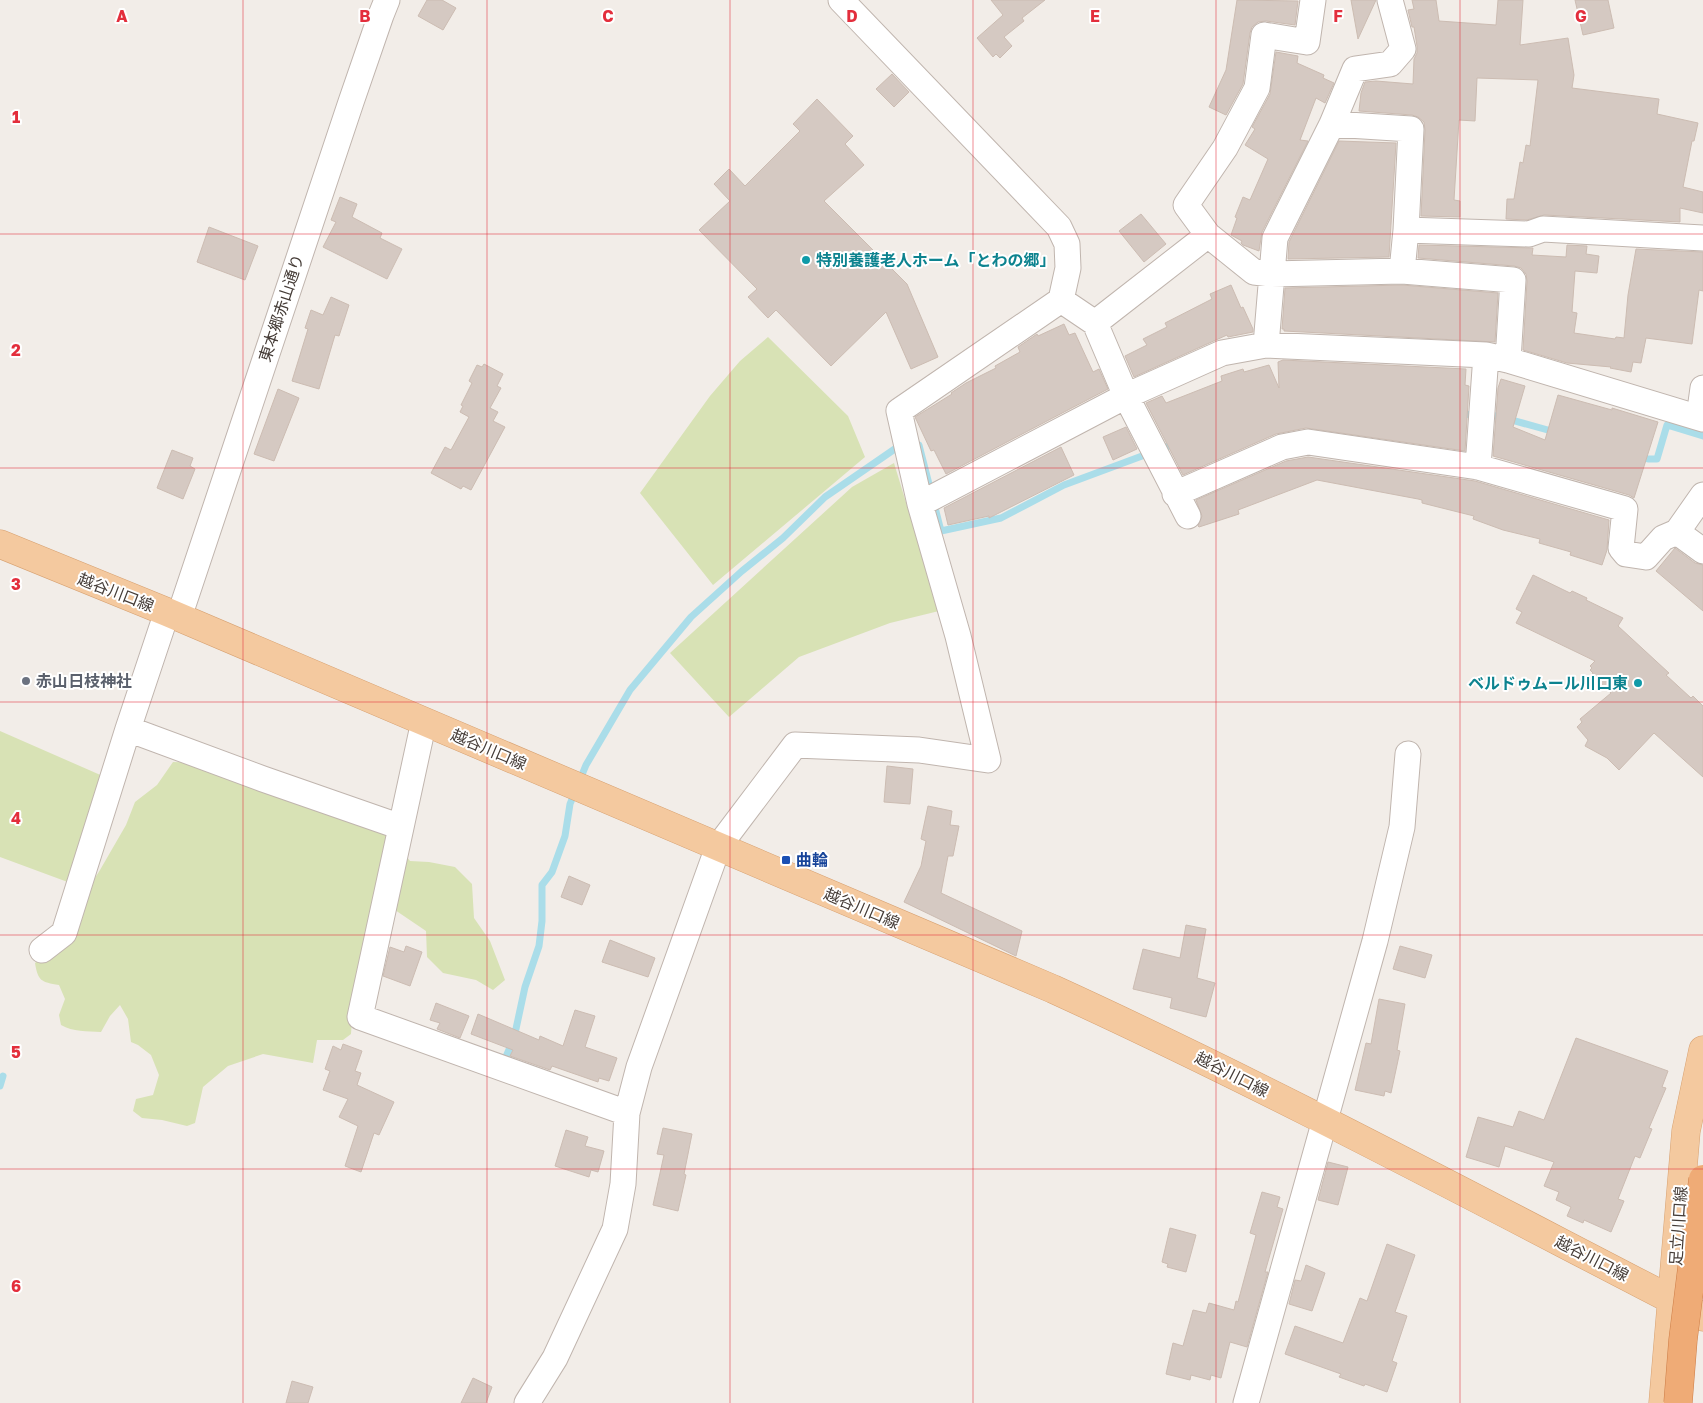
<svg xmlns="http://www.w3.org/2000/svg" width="1703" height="1403" font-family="'Golos Text','Noto Sans JP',sans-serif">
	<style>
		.green { fill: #d8e2b5 }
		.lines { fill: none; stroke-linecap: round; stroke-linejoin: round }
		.stream { stroke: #aadde9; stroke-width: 7 }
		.building { fill: #d5c9c2; stroke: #ccbcb2 }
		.minor-casing { stroke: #c0b5ae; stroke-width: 27 }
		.major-casing { stroke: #d7a171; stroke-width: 29 }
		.minor { stroke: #fff; stroke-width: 25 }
		.major { stroke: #f4c99f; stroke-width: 28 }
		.highway-bridge-casing { stroke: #cd7d47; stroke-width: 29; stroke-linecap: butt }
		.highway-bridge { stroke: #efab76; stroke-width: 28 }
		.grid { fill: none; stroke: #e32e3c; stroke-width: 1; stroke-opacity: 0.55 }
		.culture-dot { fill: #0f9aa8; stroke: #fff; stroke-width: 2 }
		.worship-dot { fill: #6b7280; stroke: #fff; stroke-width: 2 }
		.transit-dot { fill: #1a4fb4; stroke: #fff; stroke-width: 2 }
		.labels { text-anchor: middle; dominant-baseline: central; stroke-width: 4; stroke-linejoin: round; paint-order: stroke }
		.culture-label { font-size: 16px; font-weight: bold; fill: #0d838f; stroke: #fff; text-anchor: start }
		.street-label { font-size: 16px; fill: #453c37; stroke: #fff }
		.worship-label { font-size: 16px; font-weight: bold; fill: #5b616d; stroke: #fff; text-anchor: start }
		.transit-label { font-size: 16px; font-weight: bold; fill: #164399; stroke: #fff; text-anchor: start }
		.grid-label { font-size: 16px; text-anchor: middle; font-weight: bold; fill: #e32e3c; stroke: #fff; stroke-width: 4; stroke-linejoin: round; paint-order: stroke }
	</style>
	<rect width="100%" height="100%" fill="#f2ede8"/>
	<path class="green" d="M 768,337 L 848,416 L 865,457 L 713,585 L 640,493 L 710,396 L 740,361 Z
		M 894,463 L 939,611 L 890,623 L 799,657 L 729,717 L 670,653 L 852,487 Z
		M 0,731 L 105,777 L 73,884 L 0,857 Z
		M 173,762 L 204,763 L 385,828 L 410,861 L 429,862 L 455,867 L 472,884 L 474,918 L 490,941 L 505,980 L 493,990 L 476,980 L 443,973 L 427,957 L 426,931 L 395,910 L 353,1006 L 351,1034 L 343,1040 L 317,1040 L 313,1063 L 263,1054 L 228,1066 L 203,1087 L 195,1123 L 187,1126 L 162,1120 L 142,1118 L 133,1111 L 136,1099 L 153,1095 L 159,1075 L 151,1055 L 138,1045 L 131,1042 L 128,1019 L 120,1005 L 110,1016 L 101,1032 C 87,1031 73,1032 61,1025 L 59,1015 L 65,999 L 59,985 C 41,982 38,981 35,963 L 47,953 L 100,870 L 126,825 L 135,802 L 157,785 Z"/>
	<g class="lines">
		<path class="stream" d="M 1459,414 L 1497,416 L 1555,432
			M 919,445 L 941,531 L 1001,518 L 1064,485 L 1177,443
			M 1638,456 L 1648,459 L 1657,459 L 1667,425 L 1703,436
			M 579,782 L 586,765 L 630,690 L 691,617 L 742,571 L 783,538 L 825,497 L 902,444
			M 505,1059 L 514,1038 L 525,987 L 539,946 L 542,921 L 542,885 L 552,872 L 565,836 L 570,804 L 575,792
			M 0,1086 L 3,1076"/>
	</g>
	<path class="building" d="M 427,0 L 442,0 L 456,8 L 443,30 L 418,16 Z
		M 991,0 L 1045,0 L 1022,18 L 1024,21 L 1004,37 L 1012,46 L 1000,58 L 996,54 L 993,57 L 977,38 L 1003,15 Z
		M 1237,0 L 1298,1 L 1295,25 L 1266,21 L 1258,22 L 1252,27 L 1250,33 L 1243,84 L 1226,115 L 1209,107 L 1226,70 Z
		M 1351,0 L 1376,0 L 1358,39 Z
		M 1412,0 L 1436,0 L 1439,21 L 1496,25 L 1498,0 L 1523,0 L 1520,45 L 1568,38 L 1574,75 L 1572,88 L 1659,99 L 1657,114 L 1698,123 L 1694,141 L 1692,141 L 1683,187 L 1703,192 L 1703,213 L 1680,208 L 1680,222 L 1544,215 L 1527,220 L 1506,219 L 1507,199 L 1514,199 L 1520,162 L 1523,163 L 1526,145 L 1530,146 L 1538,80 L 1477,78 L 1475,121 L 1459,120 L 1454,200 L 1460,201 L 1460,217 L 1421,216 L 1425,130 L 1424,122 L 1418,117 L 1412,115 L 1359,111 L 1361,93 L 1365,82 L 1376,81 L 1413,84 L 1414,59 L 1417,53 L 1417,46 L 1414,27 L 1412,27 L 1408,10 L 1414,9 Z
		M 1575,0 L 1608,0 L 1614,28 L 1583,35 Z
		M 1276,52 L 1298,56 L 1297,63 L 1324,75 L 1323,78 L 1334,83 L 1325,103 L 1316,98 L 1300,140 L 1308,141 L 1262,232 L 1259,251 L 1243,245 L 1241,243 L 1242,241 L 1231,235 L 1237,218 L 1235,217 L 1243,197 L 1250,200 L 1268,159 L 1245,145 L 1255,129 L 1252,127 L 1270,94 Z
		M 892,74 L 909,92 L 894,107 L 876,89 Z
		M 817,99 L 853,136 L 845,144 L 864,165 L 824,201 L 907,284 L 938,357 L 911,369 L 886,312 L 831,366 L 776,310 L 768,318 L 748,297 L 757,289 L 699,230 L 730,201 L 714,184 L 729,169 L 745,186 L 800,131 L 793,124 Z
		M 1339,141 L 1396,143 L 1389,257 L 1288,259 L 1289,242 Z
		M 340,197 L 357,204 L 352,217 L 382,233 L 380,238 L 402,249 L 387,279 L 323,247 L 336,222 L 331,220 Z
		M 1141,214 L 1166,244 L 1144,262 L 1119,231 Z
		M 209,227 L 258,246 L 245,280 L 197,262 Z
		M 1419,245 L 1533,248 L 1532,255 L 1566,257 L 1567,245 L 1587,246 L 1586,254 L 1599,256 L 1597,273 L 1575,271 L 1572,312 L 1577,313 L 1574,333 L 1615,339 L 1616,337 L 1624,338 L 1628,295 L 1636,249 L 1703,252 L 1703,291 L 1699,290 L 1692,344 L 1646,338 L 1641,363 L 1633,362 L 1631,372 L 1610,368 L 1611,367 L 1567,363 L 1523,350 L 1527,281 L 1526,274 L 1521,268 L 1514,266 L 1418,258 Z
		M 1231,285 L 1241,308 L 1243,307 L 1253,329 L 1253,332 L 1228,337 L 1227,335 L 1134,377 L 1125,356 L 1147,345 L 1143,339 L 1167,327 L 1165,323 L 1212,299 L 1210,294 Z
		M 1402,285 L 1498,293 L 1495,342 L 1284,331 L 1284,329 L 1282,329 L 1285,288 Z
		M 331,297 L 349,305 L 339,336 L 335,335 L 319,389 L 292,381 L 308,329 L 305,328 L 311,310 L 323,315 Z
		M 1064,324 L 1069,335 L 1075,333 L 1093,372 L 1099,369 L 1108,389 L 946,474 L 934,450 L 931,451 L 915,417 L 952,394 L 951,393 L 966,383 L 996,368 L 995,366 L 1020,352 L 1018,347 L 1037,334 L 1038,336 Z
		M 1283,360 L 1466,369 L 1465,385 L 1469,386 L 1465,451 L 1306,428 L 1276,434 L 1183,475 L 1146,403 L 1162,396 L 1166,403 L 1222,381 L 1221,376 L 1243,369 L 1244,372 L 1269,365 L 1279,388 L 1278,362 Z
		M 484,364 L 503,374 L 497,386 L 501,388 L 490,408 L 498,412 L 493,421 L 505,427 L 471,490 L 463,486 L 461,489 L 431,473 L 445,447 L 451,450 L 469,417 L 460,412 L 463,406 L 461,405 L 472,383 L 469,381 L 477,365 L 482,367 Z
		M 1501,379 L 1525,386 L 1513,427 L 1545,440 L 1558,395 L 1612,410 L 1612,408 L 1658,422 L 1634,498 L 1629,495 L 1493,456 L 1498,388 Z
		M 278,389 L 299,398 L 274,461 L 254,454 Z
		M 1126,427 L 1137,449 L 1113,460 L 1103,437 Z
		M 1061,447 L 1074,475 L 989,518 L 989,516 L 948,525 L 944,508 Z
		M 172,450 L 193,458 L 190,466 L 195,469 L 183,499 L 157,488 Z
		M 1308,457 L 1475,481 L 1609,520 L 1607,550 L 1602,565 L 1570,555 L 1571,552 L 1539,543 L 1540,539 L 1503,530 L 1473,519 L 1474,516 L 1422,503 L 1422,500 L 1418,499 L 1317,480 L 1238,510 L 1239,514 L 1199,527 L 1198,526 L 1202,516 L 1196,500 L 1286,461 Z
		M 1675,548 L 1695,563 L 1703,565 L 1703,611 L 1656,571 Z
		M 1533,575 L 1570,593 L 1572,591 L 1587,598 L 1586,600 L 1623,618 L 1618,626 L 1669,673 L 1666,675 L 1691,698 L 1693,696 L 1703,706 L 1703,777 L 1654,733 L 1619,770 L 1607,758 L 1585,746 L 1588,740 L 1577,727 L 1582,722 L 1580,719 L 1611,693 L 1592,675 L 1593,673 L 1590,670 L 1592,668 L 1590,666 L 1595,661 L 1516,623 L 1522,612 L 1516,609 Z
		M 887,766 L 913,769 L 910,804 L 884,802 Z
		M 928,806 L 952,811 L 950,825 L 959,826 L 953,856 L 948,856 L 941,893 L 1022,931 L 1016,956 L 904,902 L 921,866 L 926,841 L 921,839 Z
		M 569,876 L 590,885 L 582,905 L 561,897 Z
		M 1186,925 L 1206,929 L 1197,978 L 1215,983 L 1206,1017 L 1170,1008 L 1172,998 L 1133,989 L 1143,949 L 1180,958 Z
		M 610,940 L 655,958 L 648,977 L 602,962 Z
		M 406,946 L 422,952 L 410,986 L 383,976 L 390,947 L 404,952 Z
		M 1400,946 L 1432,955 L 1425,978 L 1393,969 Z
		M 1379,999 L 1405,1004 L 1397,1050 L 1400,1051 L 1391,1093 L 1385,1091 L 1384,1096 L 1355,1090 L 1366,1043 L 1371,1044 Z
		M 436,1003 L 469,1016 L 460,1038 L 437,1029 L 440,1023 L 430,1020 Z
		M 575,1010 L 595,1016 L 585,1047 L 617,1058 L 609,1081 L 599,1078 L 598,1082 L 552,1066 L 550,1070 L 510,1056 L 513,1050 L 471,1034 L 478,1014 L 539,1040 L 540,1036 L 563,1046 Z
		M 1576,1038 L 1668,1071 L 1662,1087 L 1666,1088 L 1649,1128 L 1652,1129 L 1640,1158 L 1635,1156 L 1618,1199 L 1624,1201 L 1611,1232 L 1584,1220 L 1583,1223 L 1567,1216 L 1571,1207 L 1556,1200 L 1559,1192 L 1544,1186 L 1554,1162 L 1505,1146 L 1499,1167 L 1466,1157 L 1478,1117 L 1513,1127 L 1519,1111 L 1544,1120 Z
		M 343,1044 L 362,1051 L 355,1071 L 361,1073 L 357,1085 L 394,1102 L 379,1135 L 374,1133 L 361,1172 L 345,1166 L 358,1126 L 339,1117 L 348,1099 L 323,1090 L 330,1071 L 325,1069 L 333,1046 L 341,1050 Z
		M 663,1128 L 692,1134 L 684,1174 L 686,1175 L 678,1211 L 653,1205 L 664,1155 L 657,1154 Z
		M 566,1130 L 588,1137 L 585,1146 L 604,1151 L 598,1172 L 591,1170 L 589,1177 L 555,1166 Z
		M 1328,1162 L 1348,1167 L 1338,1205 L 1318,1200 Z
		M 1262,1192 L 1280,1197 L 1277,1207 L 1283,1209 L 1265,1272 L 1268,1272 L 1247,1347 L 1230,1342 L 1221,1378 L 1211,1375 L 1210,1380 L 1191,1375 L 1190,1380 L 1166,1374 L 1173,1343 L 1183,1346 L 1193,1310 L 1206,1313 L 1209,1303 L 1234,1310 L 1236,1301 L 1238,1302 L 1256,1235 L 1250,1233 Z
		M 1170,1228 L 1196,1235 L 1186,1272 L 1167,1267 L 1168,1264 L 1162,1262 Z
		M 1387,1244 L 1415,1255 L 1395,1312 L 1407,1316 L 1392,1361 L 1397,1363 L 1387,1392 L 1365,1384 L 1364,1386 L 1339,1377 L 1341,1374 L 1285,1354 L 1295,1326 L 1343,1343 L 1360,1298 L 1367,1301 Z
		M 1306,1265 L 1325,1273 L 1312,1311 L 1289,1304 L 1295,1280 L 1301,1281 Z
		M 473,1378 L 492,1387 L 486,1403 L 461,1403 Z
		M 292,1381 L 313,1387 L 308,1403 L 286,1403 Z"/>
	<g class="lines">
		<g class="minor-casing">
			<path id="minor" d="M 1332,124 L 1411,129 L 1406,230 L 1402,271
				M 1406,230 L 1529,234 L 1543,229 L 1703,238
				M 1208,235 L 1254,272 L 1271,274 L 1402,271 L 1513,280 L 1508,360
				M 1061,300 L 1095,323 L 1126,396 L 1188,516
				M 1095,323 L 1208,235 L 1186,205 L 1225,148 L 1257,88 L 1264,35 L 1307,42 L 1313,0
				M 1266,345 L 1275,238 L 1332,124 L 1355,69 L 1390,64 L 1403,49 L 1390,0
				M 1699,417 L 1703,388
				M 1478,467 L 1486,355
				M 1175,494 L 1282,447 L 1308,442 L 1478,467 L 1625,509 L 1621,548 L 1626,554 L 1646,557 L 1663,538 L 1677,532
				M 1703,495 L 1677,532 L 1703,551
				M 920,504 L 1126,396 L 1222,353 L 1266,345 L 1486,355 L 1508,360 L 1703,419
				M 179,617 L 351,102 L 381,15 L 387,0
				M 424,721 L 360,1017 L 627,1113
				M 128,729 L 263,779 L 401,827
				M 42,950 L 64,933 L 128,729 L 167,612
				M 527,1403 L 555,1358 L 615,1229 L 623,1184 L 627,1113 L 639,1067 L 718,847 L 795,745 L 919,750 L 988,760 L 958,636 L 920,504 L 899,411 L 1061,300 L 1068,268 L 1067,244 L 1059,227 L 841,0
				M 1246,1403 L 1375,941 L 1402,827 L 1408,754"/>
		</g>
		<g class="major-casing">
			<path id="major" d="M 0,544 L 167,612 L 1053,989 C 1263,1085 1467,1194 1672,1300 L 1703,1317
				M 1663,1403 L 1686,1131 L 1703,1050"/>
		</g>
		<use href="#minor" class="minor"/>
		<use href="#major" class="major"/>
		<g class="highway-bridge-casing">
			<path id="highway-bridge" d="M 1678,1403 L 1683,1340 L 1703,1179"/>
		</g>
		<use href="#highway-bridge" class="highway-bridge"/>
	</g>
	<path class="grid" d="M 243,0 L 243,1403M 487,0 L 487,1403M 730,0 L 730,1403M 973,0 L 973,1403M 1216,0 L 1216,1403M 1460,0 L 1460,1403M 0,234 L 1703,234M 0,468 L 1703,468M 0,702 L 1703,702M 0,935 L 1703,935M 0,1169 L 1703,1169"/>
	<g class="culture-dot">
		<circle cx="806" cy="260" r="5"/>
		<circle cx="1638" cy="683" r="5"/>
	</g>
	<circle class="worship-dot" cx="26" cy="681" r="5"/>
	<rect class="transit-dot" x="781" y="855" width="10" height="10" rx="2.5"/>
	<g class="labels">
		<g class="culture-label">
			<text x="816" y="260">特別養護老人ホーム「とわの郷」</text>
			<text x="1628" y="683" text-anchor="end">ベルドゥムール川口東</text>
		</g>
		<g class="street-label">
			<text transform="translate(281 308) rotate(-72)">東本郷赤山通り</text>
			<text transform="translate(116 592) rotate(21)">越谷川口線</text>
			<text transform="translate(489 749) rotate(23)">越谷川口線</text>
			<text transform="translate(862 908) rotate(23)">越谷川口線</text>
			<text transform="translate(1232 1074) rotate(27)">越谷川口線</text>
			<text transform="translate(1678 1226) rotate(-86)">足立川口線</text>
			<text transform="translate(1592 1258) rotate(27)">越谷川口線</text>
		</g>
		<g class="worship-label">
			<text x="36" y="681">赤山日枝神社</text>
		</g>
		<g class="transit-label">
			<text x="796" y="860">曲輪</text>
		</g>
	</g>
	<g class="grid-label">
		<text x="122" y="22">A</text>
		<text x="365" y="22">B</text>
		<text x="608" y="22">C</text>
		<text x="852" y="22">D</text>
		<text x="1095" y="22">E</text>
		<text x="1338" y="22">F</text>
		<text x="1581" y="22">G</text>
		<text x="16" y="123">1</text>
		<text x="16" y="356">2</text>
		<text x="16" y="590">3</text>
		<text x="16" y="824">4</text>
		<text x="16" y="1058">5</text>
		<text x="16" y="1292">6</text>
	</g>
</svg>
